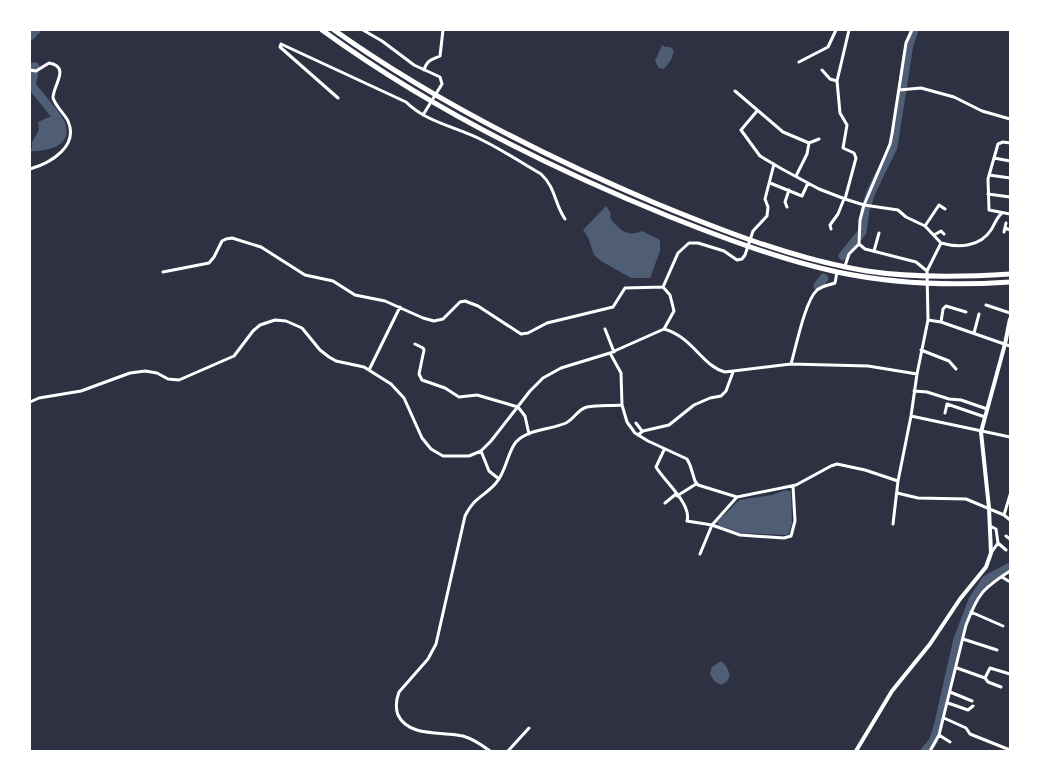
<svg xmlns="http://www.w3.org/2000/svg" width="1040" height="781" font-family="'Noto Sans',sans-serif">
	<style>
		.water { fill: #4f5d75 }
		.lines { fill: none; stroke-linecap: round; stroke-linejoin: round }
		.river { stroke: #4f5d75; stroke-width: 9 }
		.minor { stroke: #fff; stroke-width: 3 }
		.tertiary { stroke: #fff; stroke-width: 4 }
		.trunk { stroke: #fff; stroke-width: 5 }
	</style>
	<rect width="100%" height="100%" fill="#2d3142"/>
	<path class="water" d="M 662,45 L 665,47 L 670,47 L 674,51 L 671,60 L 664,69 L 659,68 L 655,61 Z
		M 58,113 C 67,120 71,137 60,144 C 54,149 38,152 30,151 L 32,147 L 32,142 L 39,130 L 38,122 Z
		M 606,206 L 611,213 L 610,218 C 619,229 627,238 642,231 L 660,240 L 660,251 L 650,278 L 631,278 L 601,261 L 594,255 L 588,237 L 583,230 Z
		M 786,490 L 791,492 L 792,523 L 789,533 L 787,535 L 741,533 L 718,525 L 717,522 L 739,500 L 772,495 Z
		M 721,661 C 730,669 734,679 721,685 L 714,681 L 710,674 L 712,667 Z"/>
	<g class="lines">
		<path class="river" d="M 30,36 L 36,30
			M 30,67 L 35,67 L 31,85 L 57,117
			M 843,256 L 862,232 L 865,210 L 871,192 L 893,147 L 909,44 L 914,30
			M 818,286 L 824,278
			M 925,751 L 933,742 L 938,727 L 958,639 L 973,600 L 986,580 L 1010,567"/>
		<path class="minor" d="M 363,30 L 382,41 L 414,65 L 440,77 L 442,84 L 423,115
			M 912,30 L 906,43 L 892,134 L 890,144 L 864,205 L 860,220 L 859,244 L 865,249 L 916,262 L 927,271
			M 799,62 L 828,47 L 836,30
			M 30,70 L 36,71 L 49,63 C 71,67 53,85 53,98 C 56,107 64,113 68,121 C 79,146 51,163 30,169
			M 424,70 C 427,60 431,60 440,56 L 443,30
			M 822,70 L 830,79 L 837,81
			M 899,90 L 921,88 L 954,97 L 982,111 L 1010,119
			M 735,91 L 783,132 L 809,143
			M 338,98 L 280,47 L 281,44 L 406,102 C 427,123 458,127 484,141 C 504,151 522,163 541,174 C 556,188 554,203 565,219
			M 757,111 L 741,130 L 760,156 L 782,169 L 819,189 L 845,199 L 864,205 L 898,210 L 906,217 L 925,226 L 941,243 L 927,271 L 928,320 L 917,374 L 911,416 L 898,481 L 893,524
			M 1010,143 L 1003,142 L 998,144 L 988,179 L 989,210 L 1010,214
			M 994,158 L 1010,161
			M 989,175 L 1010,178
			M 796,176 L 807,154 L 809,143 L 819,139
			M 770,183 L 802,196 L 808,183
			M 988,194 L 1010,197
			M 845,199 L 856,158 L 854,153 L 843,148 L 847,125 L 840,113 L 837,81 L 849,30
			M 787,207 L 785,202 L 789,190
			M 925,226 L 939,205 L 945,209
			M 1005,228 L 1010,230
			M 831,229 L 830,225 L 838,214 L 844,199
			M 1004,232 L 1006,223
			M 934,235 L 941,231 L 944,234
			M 941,243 C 959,248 980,247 991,230 C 995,224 996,218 1002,213
			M 874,251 L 879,233
			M 845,266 L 849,254 L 859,244
			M 163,272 L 209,263 L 214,257 L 222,241 L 226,239 L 232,238 L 261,247 L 305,275 L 333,281 L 355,295 L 385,301 L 423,318 L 434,321 L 443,319 L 460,302 L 465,301 L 478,306 L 521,334 L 528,333 L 547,323 L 613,307 L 625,288 L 663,287
			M 663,287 L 678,253 L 689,243 L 698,243 L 724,251 L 737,260 L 742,259 L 745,255 L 753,231 L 767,216 L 768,207 L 765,199 L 774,164
			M 986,305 L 1010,313
			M 928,320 L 941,322 L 1010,346
			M 941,322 L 943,309 L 946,306 L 966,312
			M 605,329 L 614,352
			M 664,329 C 693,337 702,366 725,372 L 791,364 L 868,366 L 917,374
			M 974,333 L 979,314
			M 415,344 L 423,348 L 424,350 L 419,374 L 422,380 L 445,388 L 459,397 L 477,395 L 518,407 L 525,416 L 529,434
			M 921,350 L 949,361 L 956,369
			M 610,353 L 621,373 L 622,405 L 627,422 L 635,433 L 648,441 L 687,459 L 690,465 L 695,481 L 698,485 L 737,497 L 796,485 L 831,466 L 837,464 L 865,470 L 898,481
			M 791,364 C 796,347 805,301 817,290 C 822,286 829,285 835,283 L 837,272
			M 369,370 L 400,307
			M 914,391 L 927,392 L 949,399 L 961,400 L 987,409
			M 30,402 L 39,398 L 81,391 L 130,373 L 145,371 L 157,373 L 168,379 L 179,380 L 234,356 L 253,331 L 260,325 L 275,320 L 286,321 L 302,328 L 320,350 L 329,357 L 336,361 L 364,367 L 391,384 L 404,398 L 422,438 L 431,449 L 443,456 L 469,456 L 481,451 L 491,441 L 530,391 L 543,378 L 561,368 L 610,353 L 664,329 L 674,311 L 670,295 L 663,287
			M 945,413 L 947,404 L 985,417
			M 911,416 L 1010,437
			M 636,423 L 642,431
			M 638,435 L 643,431 L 669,425 L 694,405 L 710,398 L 721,396 L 726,391 L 733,372
			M 664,450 L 656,467 C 664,481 692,504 687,521 L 712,525 L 740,535 L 784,538 L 791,536 L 795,521 L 793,486
			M 481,451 L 489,471 L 499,479
			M 897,493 L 918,498 L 966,499 L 1004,515 L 1010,520
			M 677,496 L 696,484
			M 665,503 L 676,494
			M 1004,515 L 1010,495
			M 990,526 L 996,529 L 998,543 L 991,553
			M 1006,536 L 1010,539
			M 998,543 L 1006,550
			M 700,554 L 712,525 L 737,497
			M 1002,577 L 1010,582
			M 971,612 L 1003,626
			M 963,639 L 997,650
			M 957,668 L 985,678 L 990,668 L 1010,674
			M 985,678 L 988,682 L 1001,687
			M 950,692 L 972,701
			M 948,703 L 968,710 L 973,706
			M 944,718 L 966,728 L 970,734 L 1010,750
			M 939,735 L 950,742
			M 490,751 C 482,745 473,739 463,736 C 443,731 409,738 398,715 C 395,707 396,700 399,692 L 428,659 L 436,644 L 465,516 C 475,496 484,497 496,483 C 507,470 507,453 516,442 C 528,429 550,430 566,423 C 574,419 578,409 587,407 C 598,405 611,406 622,405
			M 508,751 L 529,728
			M 930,751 L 939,735 L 966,625 C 978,594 982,589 1010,571"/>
		<path class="tertiary" d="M 856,751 L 892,691 L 930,644 L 960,599 L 986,567 L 991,553 L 989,508 L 981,432 L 1005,344 L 1010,319"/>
		<path class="trunk" d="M 322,30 C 425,105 550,168 668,216 C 723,238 779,259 837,272 C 894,284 952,286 1010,282
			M 334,30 C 433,100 544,156 655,203 C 723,231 794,259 867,271 C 913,278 963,277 1010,274"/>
	</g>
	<rect width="1040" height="781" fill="none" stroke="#ffffff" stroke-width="62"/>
</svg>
